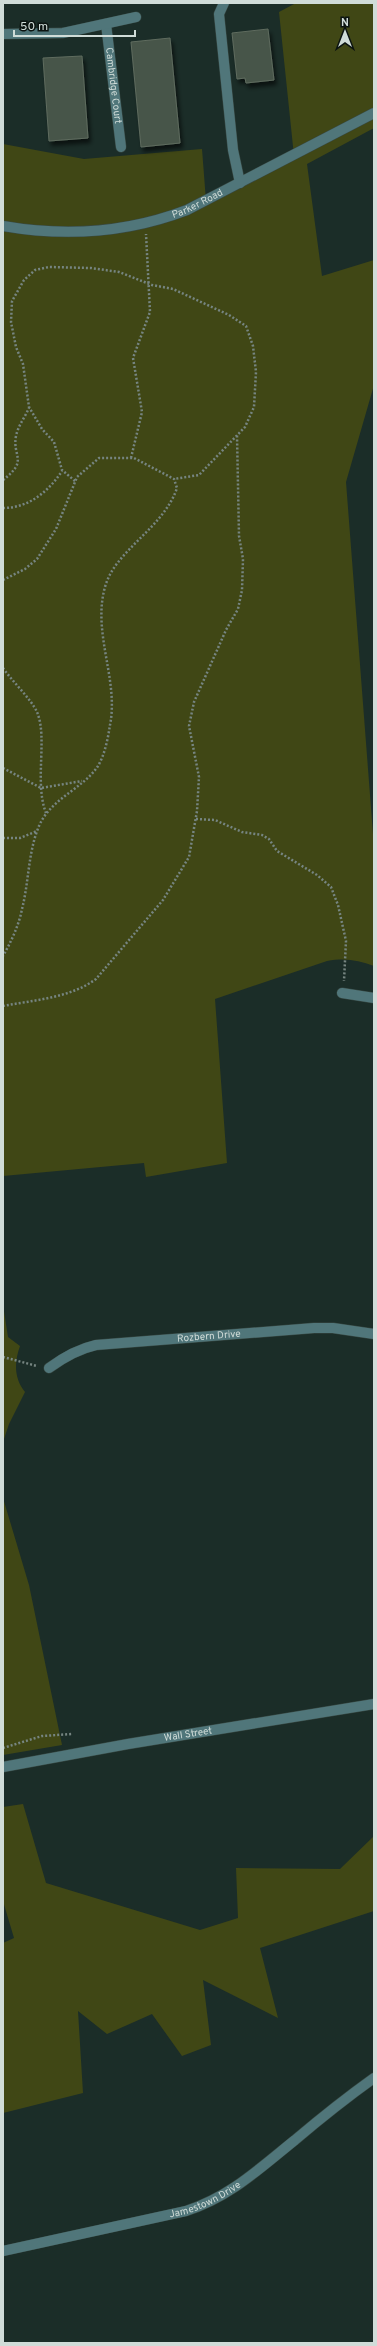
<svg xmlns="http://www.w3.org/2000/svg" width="377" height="2346" font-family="Overpass,sans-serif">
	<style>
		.green { fill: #404715 }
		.building { fill: #475448; stroke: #5f6c5f; filter: url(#shadow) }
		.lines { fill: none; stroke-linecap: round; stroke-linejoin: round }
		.minor-casing { stroke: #384944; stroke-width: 11 }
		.path { stroke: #768581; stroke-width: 2.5; stroke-dasharray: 2 2; stroke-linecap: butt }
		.minor { stroke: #50767a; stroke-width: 10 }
		.labels { text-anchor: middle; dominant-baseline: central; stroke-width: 4; stroke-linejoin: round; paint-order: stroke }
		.street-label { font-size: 10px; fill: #d0dcd8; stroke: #0c1411 }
	</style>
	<defs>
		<filter id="shadow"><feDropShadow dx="2.5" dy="4.5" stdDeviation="2" flood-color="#0009"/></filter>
	</defs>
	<rect width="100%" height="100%" fill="#1b2d28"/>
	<path class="green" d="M 296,3 L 374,3 L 374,128 L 307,164 L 322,276 L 374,260 L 374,385 L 346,482 L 374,847 L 374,966 C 358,960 345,958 327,961 L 215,999 L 227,1163 L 146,1177 L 144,1163 L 3,1176 L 3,144 L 84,159 L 202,149 L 206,201 L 294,156 L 279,12 Z
		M 3,1305 L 8,1337 L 20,1346 C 14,1363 14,1378 25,1392 L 9,1424 L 3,1442 Z
		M 3,1498 L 29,1585 L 62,1745 L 3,1755 Z
		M 23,1804 L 46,1883 L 200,1930 L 238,1918 L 236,1868 L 340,1869 L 374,1836 L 374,1911 L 260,1948 L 278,2018 L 203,1980 L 211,2045 L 182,2056 L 152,2014 L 107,2034 L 78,2011 L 83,2093 L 3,2113 L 3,1943 L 14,1938 L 3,1901 L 3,1807 Z"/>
	<path class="building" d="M 268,29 L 274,80 L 246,83 L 245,78 L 237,79 L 232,33 Z
		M 170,38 L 180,143 L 141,147 L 131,42 Z
		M 82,56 L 88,138 L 49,141 L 43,58 Z"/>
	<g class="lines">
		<g class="minor-casing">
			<g id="minor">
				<path d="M 224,3 L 219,14 L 233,150 L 240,183"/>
				<path id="s1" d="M 106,24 L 121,147"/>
				<path d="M 3,34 L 63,33 L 136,17"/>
				<path id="s2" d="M 3,226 C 66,237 127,233 187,210 L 374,113"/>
				<path d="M 342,993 L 374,998"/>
				<path id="s3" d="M 49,1368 C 64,1357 78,1349 96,1345 L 314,1328 L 333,1328 L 374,1334"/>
				<path id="s4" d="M 3,1767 L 128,1744 L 374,1704"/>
				<path id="s5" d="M 3,2251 L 186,2211 C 230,2197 260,2168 295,2140 C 321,2118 346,2098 374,2078"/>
			</g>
		</g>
		<path class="path" d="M 131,458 L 142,412 L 133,358 L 150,312 L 146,234
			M 3,480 C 29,460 12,457 16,436 C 18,426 25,417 29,408
			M 75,481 L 62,470 L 54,442 L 42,429 L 29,407 L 23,364 L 16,347 L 11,322 L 12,301 L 24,280 L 35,270 L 49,267 L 91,268 L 119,272 L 152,285 L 173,289 L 229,315 L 246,326 L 253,346 L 256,372 L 254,407 L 245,427 L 199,475 L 174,479
			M 3,508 C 29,508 49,491 62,471
			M 3,580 L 25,569 L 37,559 L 56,529 L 77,477 L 99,458 L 134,458 L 174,479 L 177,488 C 163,529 115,550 105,587 C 92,633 119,680 110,725 C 108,738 105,754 98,766 C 83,789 51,798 39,826 C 28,852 29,882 22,909 C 19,925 11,942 3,956
			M 3,668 C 12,681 31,699 37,712 C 48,738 34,782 46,813
			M 3,768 L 41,788 L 82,781
			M 196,819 L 215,820 L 242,832 L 262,835 L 269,839 L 277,851 L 317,875 L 331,887 L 338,905 L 346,941 L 344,981
			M 3,838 L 20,838 L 37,831
			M 3,1006 C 34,1000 70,998 96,979 L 163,900 L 189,857 L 197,811 L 199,777 L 189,726 L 194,702 L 226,630 L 238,609 L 242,590 L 243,559 L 239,536 L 237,435
			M 3,1357 L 37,1366
			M 3,1748 L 42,1736 L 72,1734"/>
		<use href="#minor" class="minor"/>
	</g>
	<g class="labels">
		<g class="street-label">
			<text stroke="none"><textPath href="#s1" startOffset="62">Cambridge Court</textPath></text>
			<text stroke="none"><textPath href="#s2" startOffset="199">Parker Road</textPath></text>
			<text stroke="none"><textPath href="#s3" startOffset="166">Rozbern Drive</textPath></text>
			<text stroke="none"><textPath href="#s4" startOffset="188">Wall Street</textPath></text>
			<text stroke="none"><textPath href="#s5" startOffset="209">Jamestown Drive</textPath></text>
		</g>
	</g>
	<rect width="377" height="2346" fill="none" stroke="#d0dcd8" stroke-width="8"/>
	<g transform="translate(345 32)" stroke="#0c1411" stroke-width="3" paint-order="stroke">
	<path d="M0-3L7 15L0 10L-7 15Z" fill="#d0dcd8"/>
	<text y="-6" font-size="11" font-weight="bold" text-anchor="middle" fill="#d0dcd8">N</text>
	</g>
	<path d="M14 30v6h121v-6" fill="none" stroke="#d0dcd8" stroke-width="2"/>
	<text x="20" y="30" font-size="12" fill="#d0dcd8" stroke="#0c1411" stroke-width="3" paint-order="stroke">50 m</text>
</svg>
